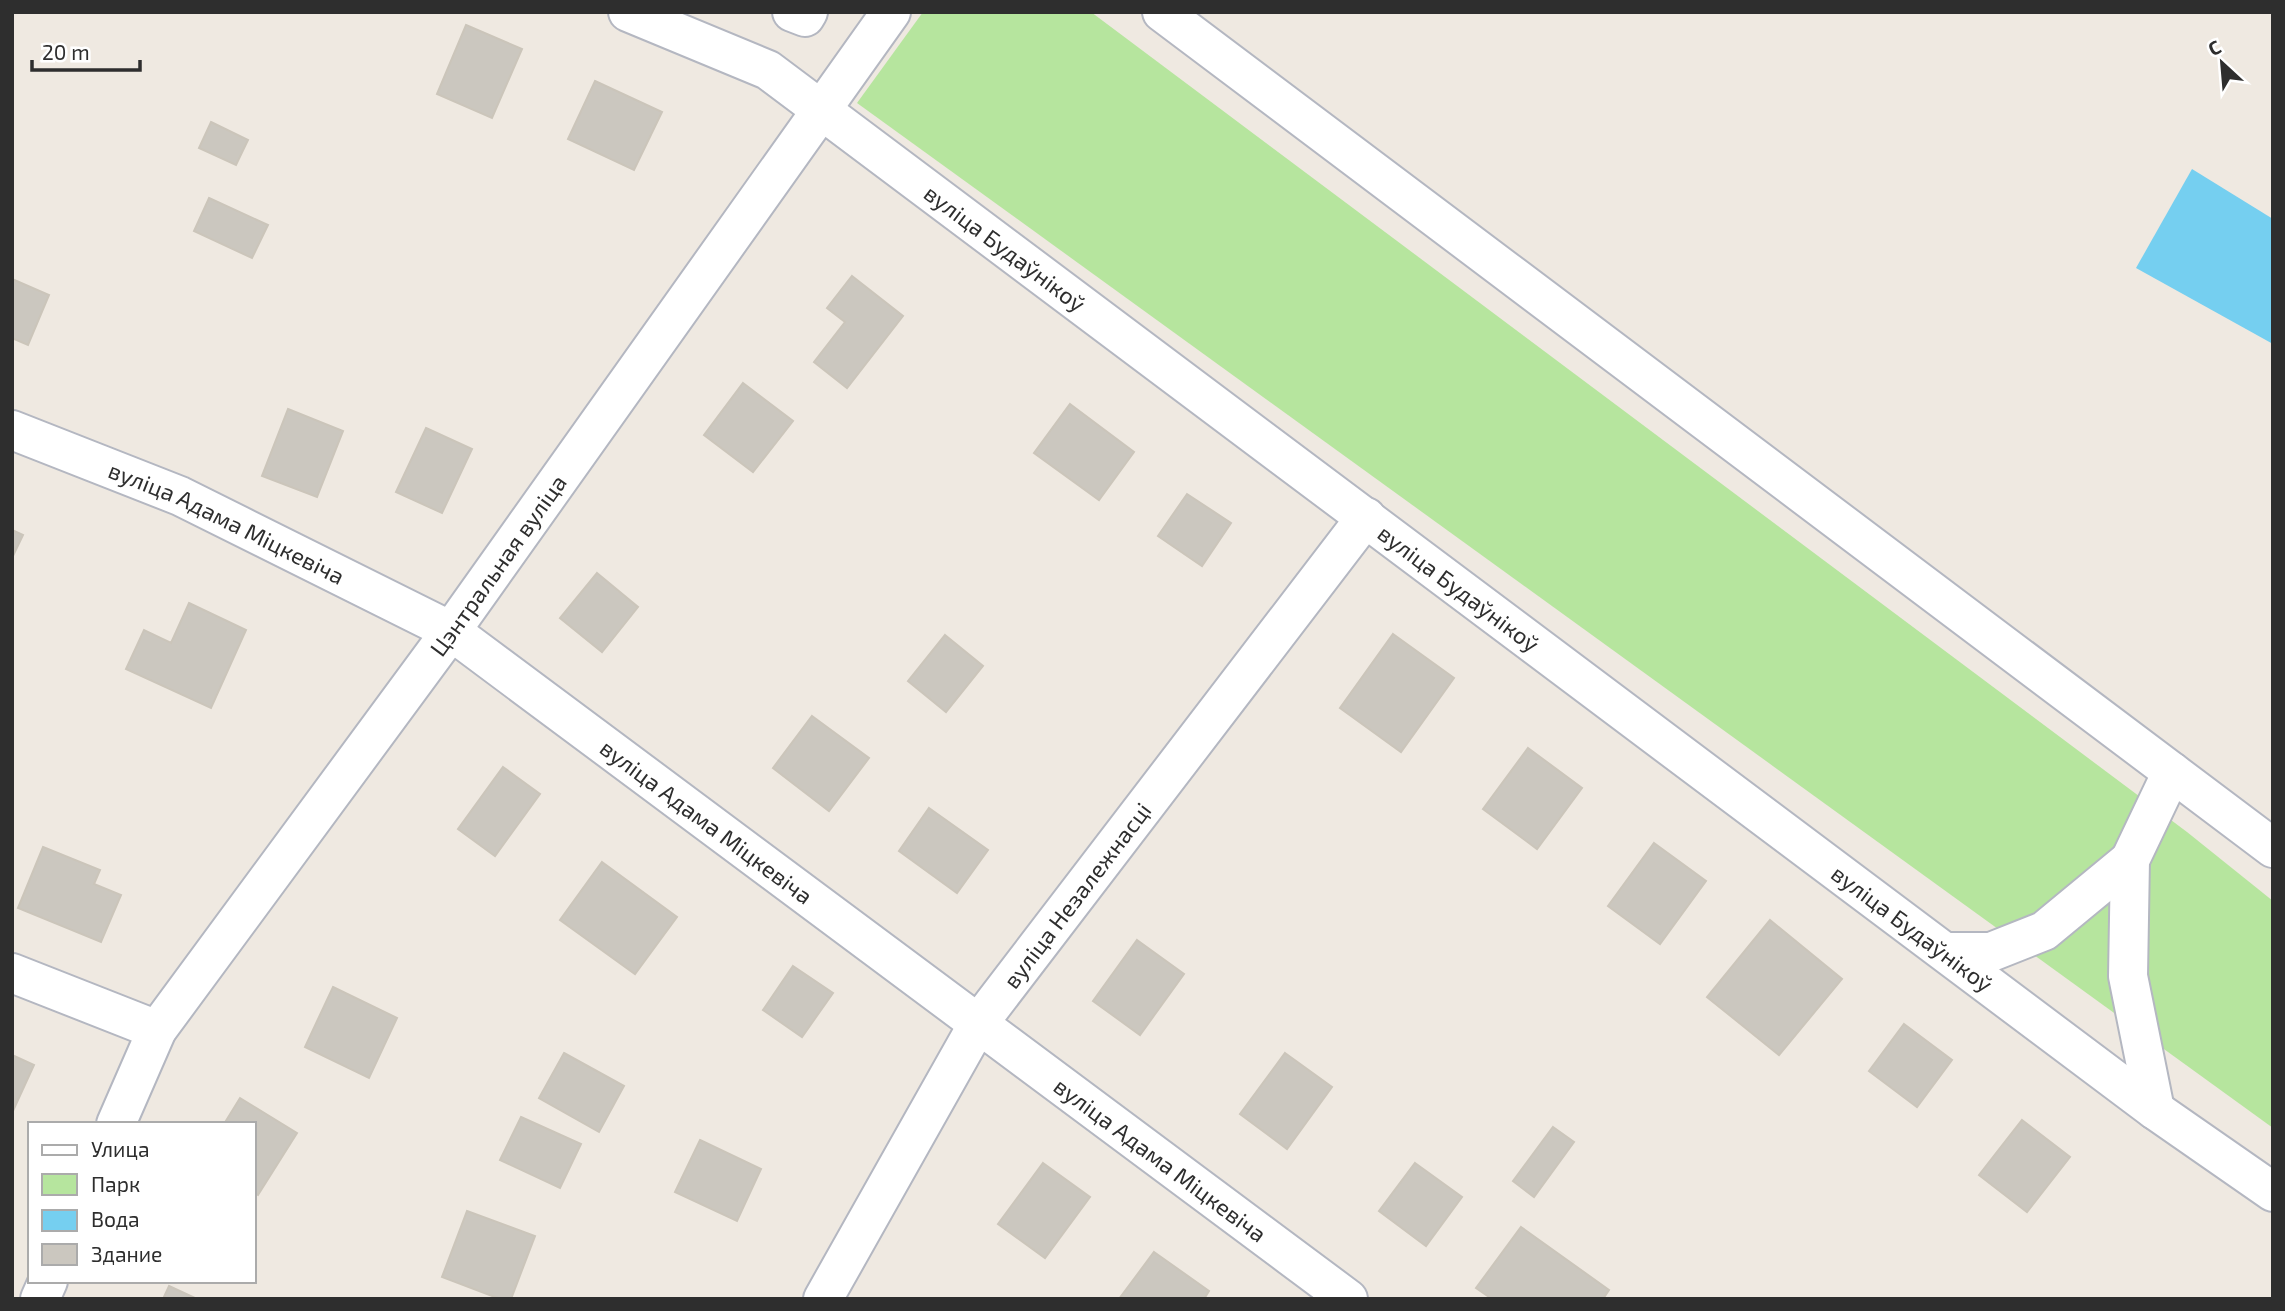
<svg xmlns="http://www.w3.org/2000/svg" width="2285" height="1311" font-family="'Exo 2',sans-serif">
	<style>
		.green { fill: #b6e59e }
		.water { fill: #75cff0 }
		.building { fill: #cbc7bf; stroke: #cbc5ba; stroke-width: 2 }
		.lines { fill: none; stroke-linecap: round; stroke-linejoin: round }
		.minor-casing { stroke: #b4b7c1; stroke-width: 42 }
		.minor { stroke: #fff; stroke-width: 38 }
		.labels { text-anchor: middle; dominant-baseline: central; stroke-width: 6; stroke-linejoin: round; paint-order: stroke }
		.street-label { font-size: 23px; fill: #2e2e2e; stroke: #fff }
	</style>
	<rect width="100%" height="100%" fill="#efe9e1"/>
	<path class="green" d="M 923,12 L 1091,12 L 2187,832 L 2273,901 L 2273,1128 L 857,103 Z"/>
	<path class="water" d="M 2192,169 L 2273,219 L 2273,344 L 2136,268 Z"/>
	<path class="building" d="M 466,25 L 522,49 L 492,118 L 437,94 Z
		M 595,81 L 662,112 L 634,170 L 568,139 Z
		M 211,122 L 248,140 L 236,165 L 199,148 Z
		M 209,198 L 268,225 L 252,258 L 194,231 Z
		M 852,276 L 903,316 L 847,388 L 814,362 L 845,322 L 827,308 Z
		M 12,279 L 49,295 L 28,345 L 12,338 Z
		M 743,383 L 793,421 L 753,472 L 704,435 Z
		M 1070,404 L 1134,452 L 1099,500 L 1034,453 Z
		M 288,409 L 343,431 L 317,497 L 262,476 Z
		M 426,428 L 472,449 L 442,513 L 396,492 Z
		M 1187,494 L 1231,523 L 1202,566 L 1158,536 Z
		M 12,530 L 23,535 L 12,558 Z
		M 597,573 L 638,607 L 602,652 L 560,618 Z
		M 189,603 L 246,630 L 211,708 L 126,669 L 144,630 L 171,643 Z
		M 1393,634 L 1454,678 L 1401,752 L 1340,708 Z
		M 945,635 L 983,666 L 946,712 L 908,681 Z
		M 812,716 L 869,758 L 829,811 L 773,768 Z
		M 1528,748 L 1582,788 L 1537,849 L 1483,809 Z
		M 503,767 L 540,794 L 495,856 L 458,829 Z
		M 929,808 L 988,850 L 957,893 L 899,851 Z
		M 1654,843 L 1706,881 L 1660,944 L 1608,906 Z
		M 43,847 L 100,870 L 94,884 L 121,895 L 101,942 L 18,908 Z
		M 602,862 L 677,917 L 635,974 L 560,920 Z
		M 1770,920 L 1842,979 L 1779,1055 L 1707,997 Z
		M 1137,940 L 1184,974 L 1140,1035 L 1093,1001 Z
		M 793,966 L 833,993 L 802,1037 L 763,1010 Z
		M 333,987 L 397,1018 L 369,1078 L 305,1047 Z
		M 1904,1024 L 1952,1060 L 1917,1107 L 1869,1071 Z
		M 564,1053 L 624,1086 L 599,1132 L 539,1098 Z
		M 1285,1053 L 1332,1087 L 1287,1149 L 1240,1114 Z
		M 12,1055 L 34,1065 L 12,1113 Z
		M 240,1098 L 297,1133 L 258,1195 L 254,1193 L 254,1124 L 224,1124 Z
		M 521,1117 L 581,1144 L 560,1188 L 500,1160 Z
		M 2022,1120 L 2070,1157 L 2027,1212 L 1979,1175 Z
		M 1553,1127 L 1574,1142 L 1534,1197 L 1513,1181 Z
		M 700,1140 L 761,1169 L 737,1221 L 675,1192 Z
		M 1043,1163 L 1090,1197 L 1045,1258 L 998,1224 Z
		M 1415,1163 L 1462,1197 L 1426,1246 L 1379,1211 Z
		M 467,1211 L 535,1236 L 511,1299 L 500,1299 L 442,1277 Z
		M 1521,1227 L 1609,1290 L 1603,1299 L 1492,1299 L 1476,1288 Z
		M 1154,1252 L 1209,1291 L 1204,1299 L 1119,1299 Z
		M 169,1286 L 197,1299 L 163,1299 Z"/>
	<g class="lines">
		<g class="minor-casing">
			<g id="minor">
				<path id="s1" d="M 628,12 L 768,70 L 2155,1110 L 2273,1192"/>
				<path d="M 792,12 L 805,17 L 808,12"/>
				<path d="M 1162,12 L 2273,848"/>
				<path id="s2" d="M 12,430 L 180,496 L 451,631 L 1348,1299"/>
				<path d="M 1948,952 L 1991,952 L 2044,931 L 2130,860"/>
				<path d="M 12,973 L 157,1030"/>
				<path d="M 2155,1110 L 2128,976 L 2130,860 L 2172,772"/>
				<path id="s3" d="M 116,1124 L 157,1030 L 451,631 L 891,12"/>
				<path d="M 40,1299 L 48,1281"/>
				<path id="s4" d="M 823,1299 L 978,1024 L 1366,517"/>
			</g>
		</g>
		<use href="#minor" class="minor"/>
	</g>
	<g class="labels">
		<g class="street-label">
			<text stroke="none"><textPath href="#s1" startOffset="448">вуліца Будаўнікоў</textPath></text>
			<text stroke="none"><textPath href="#s2" startOffset="234">вуліца Адама Міцкевіча</textPath></text>
			<text stroke="none"><textPath href="#s3" startOffset="679">Цэнтральная вуліца</textPath></text>
			<text stroke="none"><textPath href="#s1" startOffset="1015">вуліца Будаўнікоў</textPath></text>
			<text stroke="none"><textPath href="#s2" startOffset="802">вуліца Адама Міцкевіча</textPath></text>
			<text stroke="none"><textPath href="#s4" startOffset="478">вуліца Незалежнасці</textPath></text>
			<text stroke="none"><textPath href="#s1" startOffset="1582">вуліца Будаўнікоў</textPath></text>
			<text stroke="none"><textPath href="#s2" startOffset="1368">вуліца Адама Міцкевіча</textPath></text>
		</g>
	</g>
	<rect width="2285" height="1311" fill="none" stroke="#2e2e2e" stroke-width="28"/>
	<rect x="28" y="1122" width="228" height="161" fill="#ffffff" stroke="#ababab" stroke-width="2"/>
	<rect x="42" y="1145" width="35" height="10" fill="#ffffff" stroke="#ababab" stroke-width="2"/>
	<text x="91" y="1157" font-size="21" fill="#2e2e2e">Улица</text>
	<rect x="42" y="1174" width="35" height="21" fill="#b6e59e" stroke="#ababab" stroke-width="2"/>
	<text x="91" y="1192" font-size="21" fill="#2e2e2e">Парк</text>
	<rect x="42" y="1210" width="35" height="21" fill="#75cff0" stroke="#ababab" stroke-width="2"/>
	<text x="91" y="1227" font-size="21" fill="#2e2e2e">Вода</text>
	<rect x="42" y="1244" width="35" height="21" fill="#cbc7bf" stroke="#ababab" stroke-width="2"/>
	<text x="91" y="1262" font-size="21" fill="#2e2e2e">Здание</text>
	<g transform="translate(2222 63) rotate(334)" stroke="#ffffff" stroke-width="5" paint-order="stroke">
	<path d="M0-5L12 26L0 18L-12 26Z" fill="#2e2e2e"/>
	<text y="-10" font-size="19" font-weight="bold" text-anchor="middle" fill="#2e2e2e">С</text>
	</g>
	<path d="M32 60v10h108v-10" fill="none" stroke="#2e2e2e" stroke-width="3.5"/>
	<text x="42" y="60" font-size="21" fill="#2e2e2e" stroke="#ffffff" stroke-width="5" paint-order="stroke">20 m</text>
</svg>
